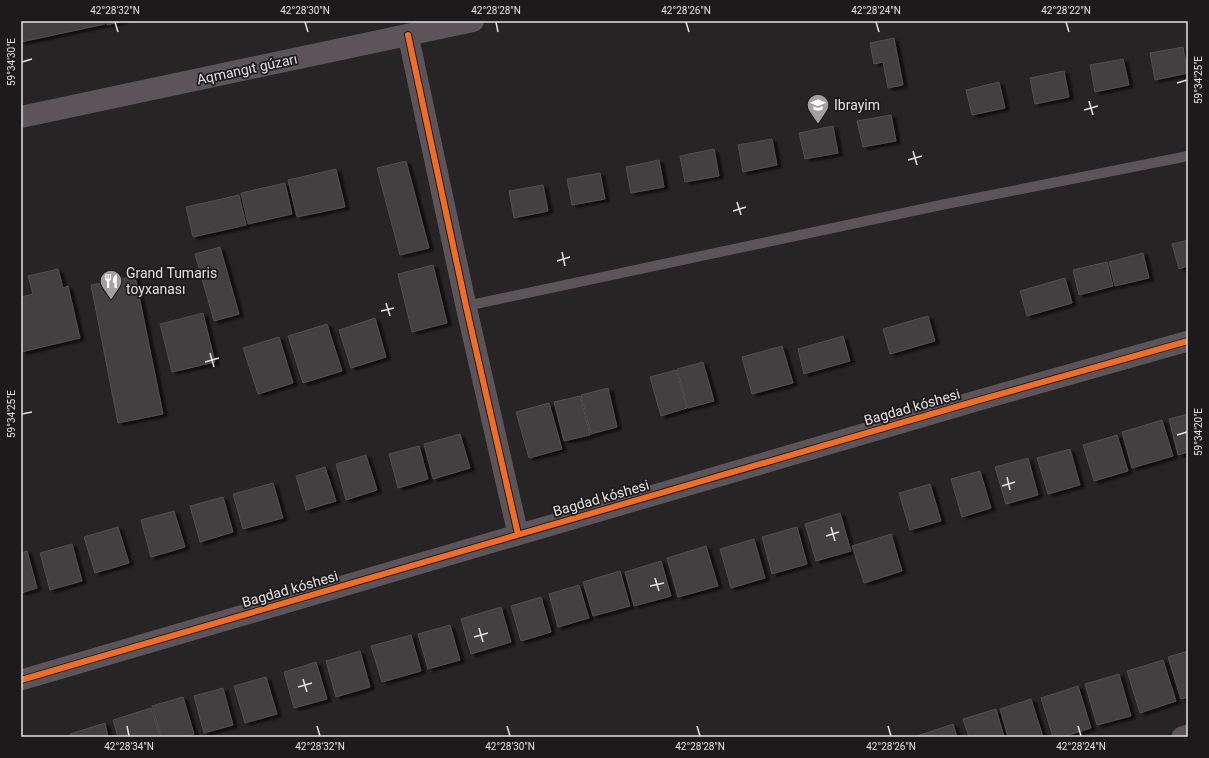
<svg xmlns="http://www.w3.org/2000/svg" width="1209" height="758" font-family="Roboto,sans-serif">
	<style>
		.building { fill: #424041; stroke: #504e4f; filter: url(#shadow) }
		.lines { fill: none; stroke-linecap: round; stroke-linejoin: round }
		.service { stroke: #5c5459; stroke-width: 10 }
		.minor { stroke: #5c5459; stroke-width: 21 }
		.tertiary { stroke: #5c5459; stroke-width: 22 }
		.cycleway-casing { stroke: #1d1a1c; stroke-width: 8 }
		.cycleway { stroke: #ee6e29; stroke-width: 6 }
		.ticks { fill: none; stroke: #e4e1e3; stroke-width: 1.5 }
		.labels { text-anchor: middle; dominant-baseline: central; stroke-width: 3.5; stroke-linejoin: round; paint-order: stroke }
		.street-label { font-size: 14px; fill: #e4e1e3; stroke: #1d1a1c }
		.poi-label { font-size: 14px; fill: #e4e1e3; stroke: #1d1a1c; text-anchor: start }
		.neatline { fill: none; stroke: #e4e1e3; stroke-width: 1.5 }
		.ticks-label { font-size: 10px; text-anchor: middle; fill: #e4e1e3 }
	</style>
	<defs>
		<filter id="shadow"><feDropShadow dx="4.5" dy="2.5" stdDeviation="1" flood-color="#0009"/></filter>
	</defs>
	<rect width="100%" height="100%" fill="#262425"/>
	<path class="building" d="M 21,21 L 104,21 L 105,24 L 21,42 Z
		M 106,21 L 124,21 L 107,25 Z
		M 894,38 L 903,85 L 888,88 L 883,62 L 874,64 L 870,43 Z
		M 1183,47 L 1188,73 L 1155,80 L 1150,53 Z
		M 1123,59 L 1129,85 L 1095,92 L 1090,65 Z
		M 1064,71 L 1069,97 L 1035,104 L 1030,78 Z
		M 999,82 L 1005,108 L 972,115 L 966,90 Z
		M 891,115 L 896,141 L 863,147 L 857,121 Z
		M 833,126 L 838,153 L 805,159 L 799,133 Z
		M 772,139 L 777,165 L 743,172 L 738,145 Z
		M 714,149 L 719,176 L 685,182 L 680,156 Z
		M 659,160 L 664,187 L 631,193 L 626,167 Z
		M 406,161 L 429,248 L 400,255 L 377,168 Z
		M 336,169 L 345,207 L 297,217 L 288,180 Z
		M 600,173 L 605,199 L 572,205 L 567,179 Z
		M 285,183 L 292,214 L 248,224 L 241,193 Z
		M 543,185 L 548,211 L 514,218 L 509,191 Z
		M 239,195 L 246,225 L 193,237 L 186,207 Z
		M 1188,240 L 1188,266 L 1179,269 L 1172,244 Z
		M 220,247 L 239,314 L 214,321 L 195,254 Z
		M 1143,253 L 1149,278 L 1115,286 L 1109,262 Z
		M 1107,262 L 1113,286 L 1079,295 L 1073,270 Z
		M 433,265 L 447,323 L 412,332 L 398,274 Z
		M 58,269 L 63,288 L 68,286 L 80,338 L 21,352 L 21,297 L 33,294 L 28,276 Z
		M 135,276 L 163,414 L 118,423 L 91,285 Z
		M 1065,278 L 1072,303 L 1027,316 L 1020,291 Z
		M 203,313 L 215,362 L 172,372 L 160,324 Z
		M 928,316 L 935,341 L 890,354 L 883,329 Z
		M 375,318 L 386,357 L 351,368 L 339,330 Z
		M 327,324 L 342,371 L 303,383 L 288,336 Z
		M 843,336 L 850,361 L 804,374 L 798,349 Z
		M 279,337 L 293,383 L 258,394 L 243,348 Z
		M 782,346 L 793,383 L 752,394 L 742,357 Z
		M 703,362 L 714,401 L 688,408 L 677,369 Z
		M 676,370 L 687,408 L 661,416 L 650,377 Z
		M 608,388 L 617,427 L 591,434 L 581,395 Z
		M 580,396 L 590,435 L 564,441 L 554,402 Z
		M 549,403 L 562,449 L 529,458 L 516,412 Z
		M 1188,414 L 1188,452 L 1178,455 L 1169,419 Z
		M 1162,420 L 1173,456 L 1132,468 L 1122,432 Z
		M 460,434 L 470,468 L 433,479 L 424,444 Z
		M 1117,435 L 1128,471 L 1094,481 L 1083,445 Z
		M 419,446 L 428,479 L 398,488 L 389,454 Z
		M 1070,449 L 1080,485 L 1048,494 L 1037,458 Z
		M 366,455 L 377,490 L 346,500 L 336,464 Z
		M 1028,458 L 1038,495 L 1006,504 L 995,467 Z
		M 325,467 L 336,501 L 306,510 L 296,476 Z
		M 980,471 L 991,508 L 962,517 L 951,479 Z
		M 273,483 L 283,518 L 243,529 L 233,494 Z
		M 930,484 L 941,521 L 910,530 L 899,493 Z
		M 223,497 L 233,532 L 200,542 L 190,506 Z
		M 174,511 L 185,547 L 151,557 L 141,520 Z
		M 840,513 L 851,551 L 816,561 L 805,524 Z
		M 118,527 L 129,563 L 95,573 L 84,537 Z
		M 797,527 L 807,564 L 772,574 L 762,537 Z
		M 891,534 L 902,571 L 864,583 L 852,546 Z
		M 754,539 L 765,578 L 731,588 L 720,549 Z
		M 72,544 L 82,581 L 50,590 L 40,553 Z
		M 706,546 L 718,586 L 678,597 L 667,558 Z
		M 27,551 L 37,588 L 21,593 L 21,553 Z
		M 661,561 L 671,596 L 634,606 L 625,572 Z
		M 620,571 L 630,606 L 593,616 L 583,582 Z
		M 579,585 L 589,618 L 558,627 L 549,594 Z
		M 541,597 L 551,632 L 521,641 L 511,606 Z
		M 501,607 L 511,642 L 471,654 L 461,619 Z
		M 450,625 L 460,660 L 428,669 L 418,634 Z
		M 411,635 L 421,671 L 382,682 L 371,646 Z
		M 360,651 L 370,687 L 336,697 L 326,661 Z
		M 1188,651 L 1188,697 L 1181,699 L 1168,657 Z
		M 1163,660 L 1176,701 L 1140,713 L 1127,671 Z
		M 316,662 L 327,699 L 294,708 L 284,672 Z
		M 1119,674 L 1131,716 L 1097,725 L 1085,684 Z
		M 266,677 L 277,714 L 245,723 L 234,686 Z
		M 1078,686 L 1091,728 L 1062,737 L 1053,737 L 1041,698 Z
		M 223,688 L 233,725 L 204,733 L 194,696 Z
		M 183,697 L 194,734 L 183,737 L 161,737 L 152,706 Z
		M 1031,699 L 1043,737 L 1008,737 L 1000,709 Z
		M 151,708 L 160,737 L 118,737 L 113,720 Z
		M 996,709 L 1004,737 L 969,737 L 963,719 Z
		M 105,723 L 108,737 L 70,737 L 70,734 Z
		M 953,724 L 957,737 L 914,737 Z"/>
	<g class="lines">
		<path class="service" d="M 466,306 L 941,205 L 1188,156"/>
		<path class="minor" d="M 408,35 L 466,306 L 518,534
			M 21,680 L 983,399 L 1188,341
			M 1182,737 L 1188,735"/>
		<path class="tertiary" d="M 21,117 L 473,21"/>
		<g class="cycleway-casing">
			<path id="cycleway" d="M 408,35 L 466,306 L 518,534
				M 21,680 L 983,399 L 1188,341"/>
		</g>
		<use href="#cycleway" class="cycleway"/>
	</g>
	<path class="ticks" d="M 115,22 L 118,32M 305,22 L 308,32M 496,22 L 498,32M 686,22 L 689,32M 876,22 L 879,32M 1066,22 L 1069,32M 22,62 L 32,59M 1177,83 L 1187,80M 1089,101 L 1093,115M 1084,110 L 1098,106M 913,151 L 917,165M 908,160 L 922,156M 737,202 L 741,215M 733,211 L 746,207M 562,252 L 565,266M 557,261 L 570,257M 386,303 L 390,316M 381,311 L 394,308M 210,353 L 214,367M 205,362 L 219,358M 22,414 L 32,412M 1177,435 L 1187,432M 1007,477 L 1010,490M 1002,486 L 1015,482M 831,527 L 835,541M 826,536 L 839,532M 655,578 L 659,591M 650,586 L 664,583M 479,628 L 483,642M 474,637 L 488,633M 303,679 L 307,692M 298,687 L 312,683M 127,726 L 129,736M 317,726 L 320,736M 507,726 L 510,736M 697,726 L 700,736M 888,726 L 891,736M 1078,726 L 1081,736"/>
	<defs>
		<g id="school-pin" transform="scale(1.15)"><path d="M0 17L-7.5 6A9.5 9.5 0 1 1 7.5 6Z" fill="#a29fa0" stroke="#1d1a1c"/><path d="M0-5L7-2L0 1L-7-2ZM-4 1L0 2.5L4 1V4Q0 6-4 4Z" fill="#fff"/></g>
		<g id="restaurant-pin" transform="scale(1.15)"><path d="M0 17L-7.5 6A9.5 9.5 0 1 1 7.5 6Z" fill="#a29fa0" stroke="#1d1a1c"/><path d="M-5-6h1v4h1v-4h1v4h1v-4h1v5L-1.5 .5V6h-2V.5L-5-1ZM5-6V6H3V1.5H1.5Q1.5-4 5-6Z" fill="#fff"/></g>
	</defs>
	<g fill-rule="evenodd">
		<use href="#school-pin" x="818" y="105"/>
		<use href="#restaurant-pin" x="111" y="281"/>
	</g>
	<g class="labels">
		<g class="street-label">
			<text transform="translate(247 69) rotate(-12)">Aqmangıt gúzarı</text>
			<text transform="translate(912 407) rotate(-16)">Bagdad kóshesi</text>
			<text transform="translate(601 498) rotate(-16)">Bagdad kóshesi</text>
			<text transform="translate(290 589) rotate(-16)">Bagdad kóshesi</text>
		</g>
		<g class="poi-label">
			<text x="834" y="105">Ibrayim</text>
			<text x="126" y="273">Grand Tumaris<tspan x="126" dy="16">toyxanası</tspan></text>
		</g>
	</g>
	<rect width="1209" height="758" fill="none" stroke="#1d1a1c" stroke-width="44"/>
	<rect x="22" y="22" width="1165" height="714" class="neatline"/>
	<g class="ticks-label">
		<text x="115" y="14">42°28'32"N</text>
		<text x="305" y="14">42°28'30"N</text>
		<text x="496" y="14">42°28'28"N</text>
		<text x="686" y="14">42°28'26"N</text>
		<text x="876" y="14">42°28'24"N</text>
		<text x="1066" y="14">42°28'22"N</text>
		<text transform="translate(11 62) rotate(-90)" y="4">59°34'30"E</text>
		<text transform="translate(1198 80) rotate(-90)" y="4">59°34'25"E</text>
		<text transform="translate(11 414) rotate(-90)" y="4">59°34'25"E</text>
		<text transform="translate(1198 432) rotate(-90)" y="4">59°34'20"E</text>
		<text x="129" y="750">42°28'34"N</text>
		<text x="320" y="750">42°28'32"N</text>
		<text x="510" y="750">42°28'30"N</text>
		<text x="700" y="750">42°28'28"N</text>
		<text x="891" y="750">42°28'26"N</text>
		<text x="1081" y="750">42°28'24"N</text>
	</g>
</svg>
